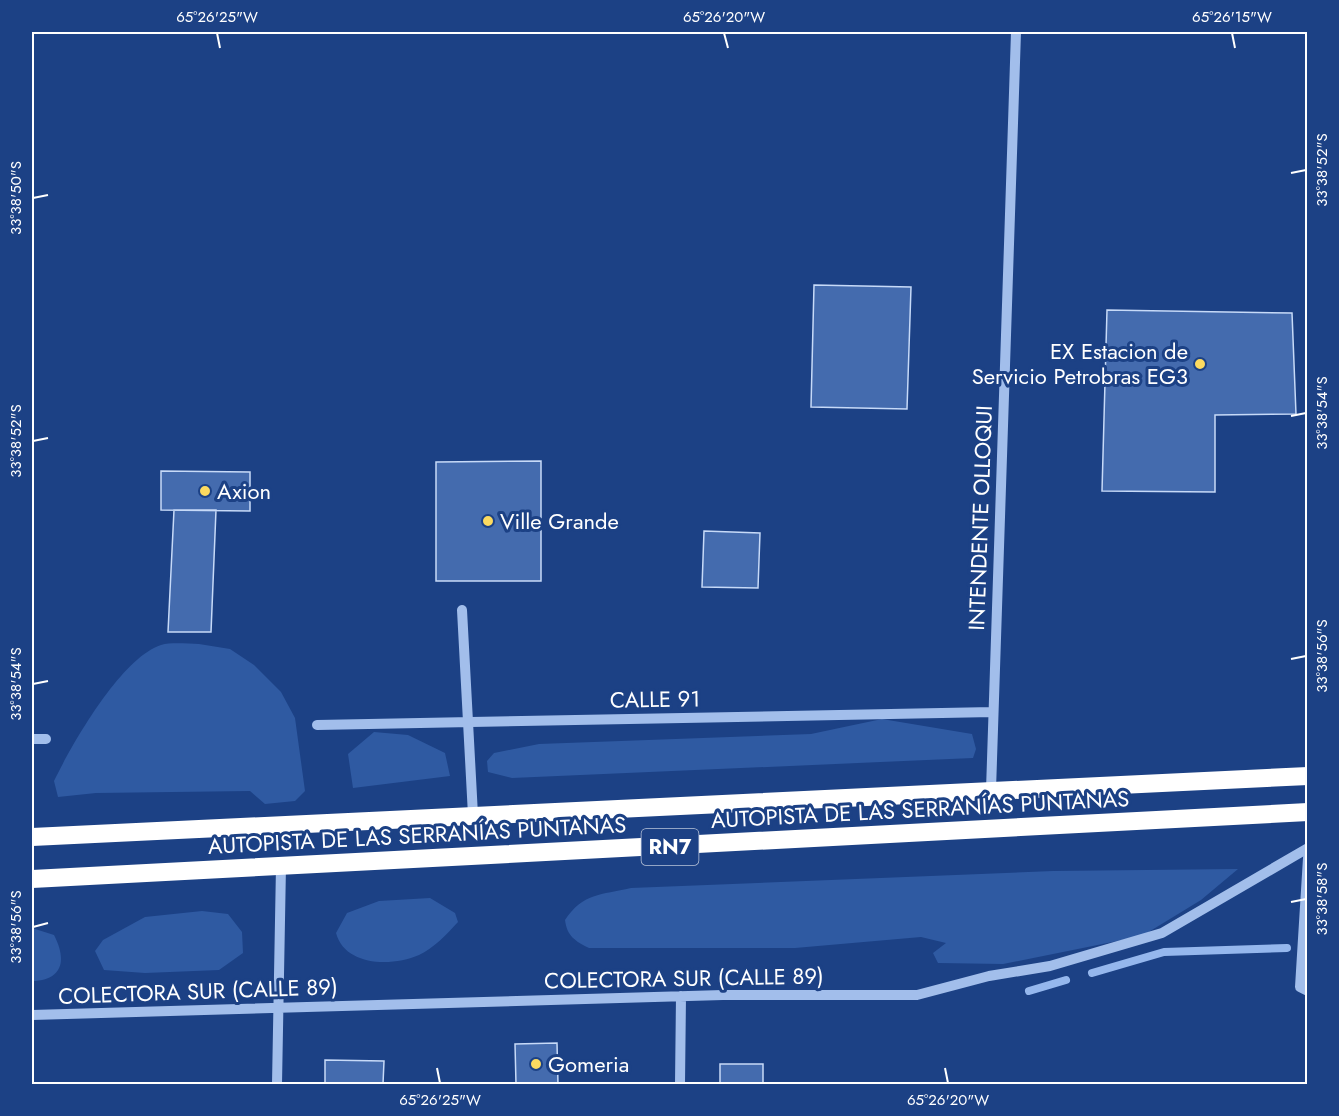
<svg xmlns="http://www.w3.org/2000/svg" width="1339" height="1116" font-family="Jost,sans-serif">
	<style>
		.green { fill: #2f5aa2 }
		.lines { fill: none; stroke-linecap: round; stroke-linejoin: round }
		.stream { stroke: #95b7ed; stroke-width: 8 }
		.building { fill: #446bae; stroke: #c7daf8; stroke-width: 1.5 }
		.minor { stroke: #a2beeb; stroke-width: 10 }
		.highway { stroke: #fff; stroke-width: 18 }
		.ticks { fill: none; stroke: #fff; stroke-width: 2 }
		.poi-dot { fill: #fcda60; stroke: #1c4185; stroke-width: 2 }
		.labels { text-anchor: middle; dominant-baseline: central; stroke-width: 6; stroke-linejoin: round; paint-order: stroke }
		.shield { fill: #1c4185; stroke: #bbc6da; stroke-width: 1.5 }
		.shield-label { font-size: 21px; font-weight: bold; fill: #fff }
		.poi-label { font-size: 22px; fill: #fff; stroke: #1c4185; text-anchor: start }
		.street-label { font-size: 22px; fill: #fff; stroke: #1c4185 }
		.neatline { fill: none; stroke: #fff; stroke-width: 2 }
		.ticks-label { font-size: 15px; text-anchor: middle; fill: #fff }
	</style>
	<rect width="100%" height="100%" fill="#1c4185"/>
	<path class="green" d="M 199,644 L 230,649 L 254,665 L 281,692 L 295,718 L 305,791 L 295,801 L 265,804 L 250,791 L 96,793 L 58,797 L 54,781 C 72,744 121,658 161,645 C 172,642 188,644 199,644 Z
		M 882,719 L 972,734 L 976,749 L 973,758 L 512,778 L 488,772 L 487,761 L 494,753 L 539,744 L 811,734 Z
		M 374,732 L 408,735 L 445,753 L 450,776 L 353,788 L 348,754 Z
		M 1238,869 L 1201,900 L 1142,936 L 1003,964 L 938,963 L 933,953 L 946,943 L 921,937 L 795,948 L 589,948 C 575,941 567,936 565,920 C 583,893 601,895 631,888 L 1053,871 Z
		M 430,898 L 455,913 L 458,922 C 448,933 433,949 419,955 C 391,967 345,966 336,933 L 347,913 L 379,901 Z
		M 202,911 L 228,914 L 242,932 L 243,953 L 219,970 L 145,973 L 104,970 L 95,951 L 103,940 L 145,917 Z
		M 32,928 L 54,935 C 67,960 63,980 32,981 Z"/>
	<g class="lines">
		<path class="stream" d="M 1092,973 L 1164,952 L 1287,948
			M 1029,991 L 1066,980"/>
	</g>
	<path class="building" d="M 814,285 L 911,287 L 907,409 L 811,407 Z
		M 1107,310 L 1292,313 L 1296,414 L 1215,415 L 1215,492 L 1102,491 Z
		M 541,461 L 541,581 L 436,581 L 436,462 Z
		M 161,471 L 250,472 L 250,511 L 161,510 Z
		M 174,510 L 216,510 L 211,632 L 168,632 Z
		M 704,531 L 760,533 L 758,588 L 702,587 Z
		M 557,1043 L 558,1084 L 516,1084 L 515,1044 Z
		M 325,1060 L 384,1061 L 383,1084 L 325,1084 Z
		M 720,1064 L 763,1064 L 763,1084 L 720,1084 Z"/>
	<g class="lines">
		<path class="minor" d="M 462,610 L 473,815
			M 317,725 L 993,712
			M 32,739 L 46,739
			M 991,790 L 1016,32
			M 1308,858 L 1300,987 L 1308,991
			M 32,1015 L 723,995 L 917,995 L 989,976 L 1050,966 L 1162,933 L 1308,848
			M 277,1084 L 281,866
			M 680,1084 L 681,996"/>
		<path class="highway" d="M 32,837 L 1308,776
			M 32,879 L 1308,812"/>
	</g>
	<path class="ticks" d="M 217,33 L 220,48M 724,33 L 728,48M 1232,33 L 1235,48M 1291,173 L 1306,170M 33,198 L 48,195M 1291,416 L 1306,413M 33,441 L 48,438M 1291,659 L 1306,656M 33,684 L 48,681M 1291,902 L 1306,899M 33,927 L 48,923M 437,1068 L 440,1083M 945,1068 L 948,1083"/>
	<g class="poi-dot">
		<circle cx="1200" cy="364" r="6"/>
		<circle cx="205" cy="491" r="6"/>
		<circle cx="488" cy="521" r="6"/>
		<circle cx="536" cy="1064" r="6"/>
	</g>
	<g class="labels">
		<rect class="shield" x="641.5" y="829" width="57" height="36" rx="4.5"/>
		<g class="shield-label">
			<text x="670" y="847">RN7</text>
		</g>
		<g class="poi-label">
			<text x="1188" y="351" text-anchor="end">EX Estacion de<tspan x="1188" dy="25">Servicio Petrobras EG3</tspan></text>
			<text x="217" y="491">Axion</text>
			<text x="500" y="521">Ville Grande</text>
			<text x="548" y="1064">Gomeria</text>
		</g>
		<g class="street-label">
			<text transform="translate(980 518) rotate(-88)">INTENDENTE OLLOQUI</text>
			<text transform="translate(655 699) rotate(-1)">CALLE 91</text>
			<text transform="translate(920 809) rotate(-3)">AUTOPISTA DE LAS SERRANÍAS PUNTANAS</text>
			<text transform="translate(417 835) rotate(-3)">AUTOPISTA DE LAS SERRANÍAS PUNTANAS</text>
			<text transform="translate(684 978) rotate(-1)">COLECTORA SUR (CALLE 89)</text>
			<text transform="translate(198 991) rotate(-2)">COLECTORA SUR (CALLE 89)</text>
		</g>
	</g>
	<rect width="1339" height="1116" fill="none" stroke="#1c4185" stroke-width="66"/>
	<rect x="33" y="33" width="1273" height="1050" class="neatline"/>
	<g class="ticks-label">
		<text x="217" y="22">65°26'25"W</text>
		<text x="724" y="22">65°26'20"W</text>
		<text x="1232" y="22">65°26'15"W</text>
		<text transform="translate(1322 170) rotate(-90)" y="5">33°38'52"S</text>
		<text transform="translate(16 198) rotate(-90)" y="5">33°38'50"S</text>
		<text transform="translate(1322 413) rotate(-90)" y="5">33°38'54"S</text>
		<text transform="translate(16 441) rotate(-90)" y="5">33°38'52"S</text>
		<text transform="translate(1322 656) rotate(-90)" y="5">33°38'56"S</text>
		<text transform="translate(16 684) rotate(-90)" y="5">33°38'54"S</text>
		<text transform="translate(1322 899) rotate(-90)" y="5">33°38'58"S</text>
		<text transform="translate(16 927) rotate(-90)" y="5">33°38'56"S</text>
		<text x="440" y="1105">65°26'25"W</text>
		<text x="948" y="1105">65°26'20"W</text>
	</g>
</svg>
